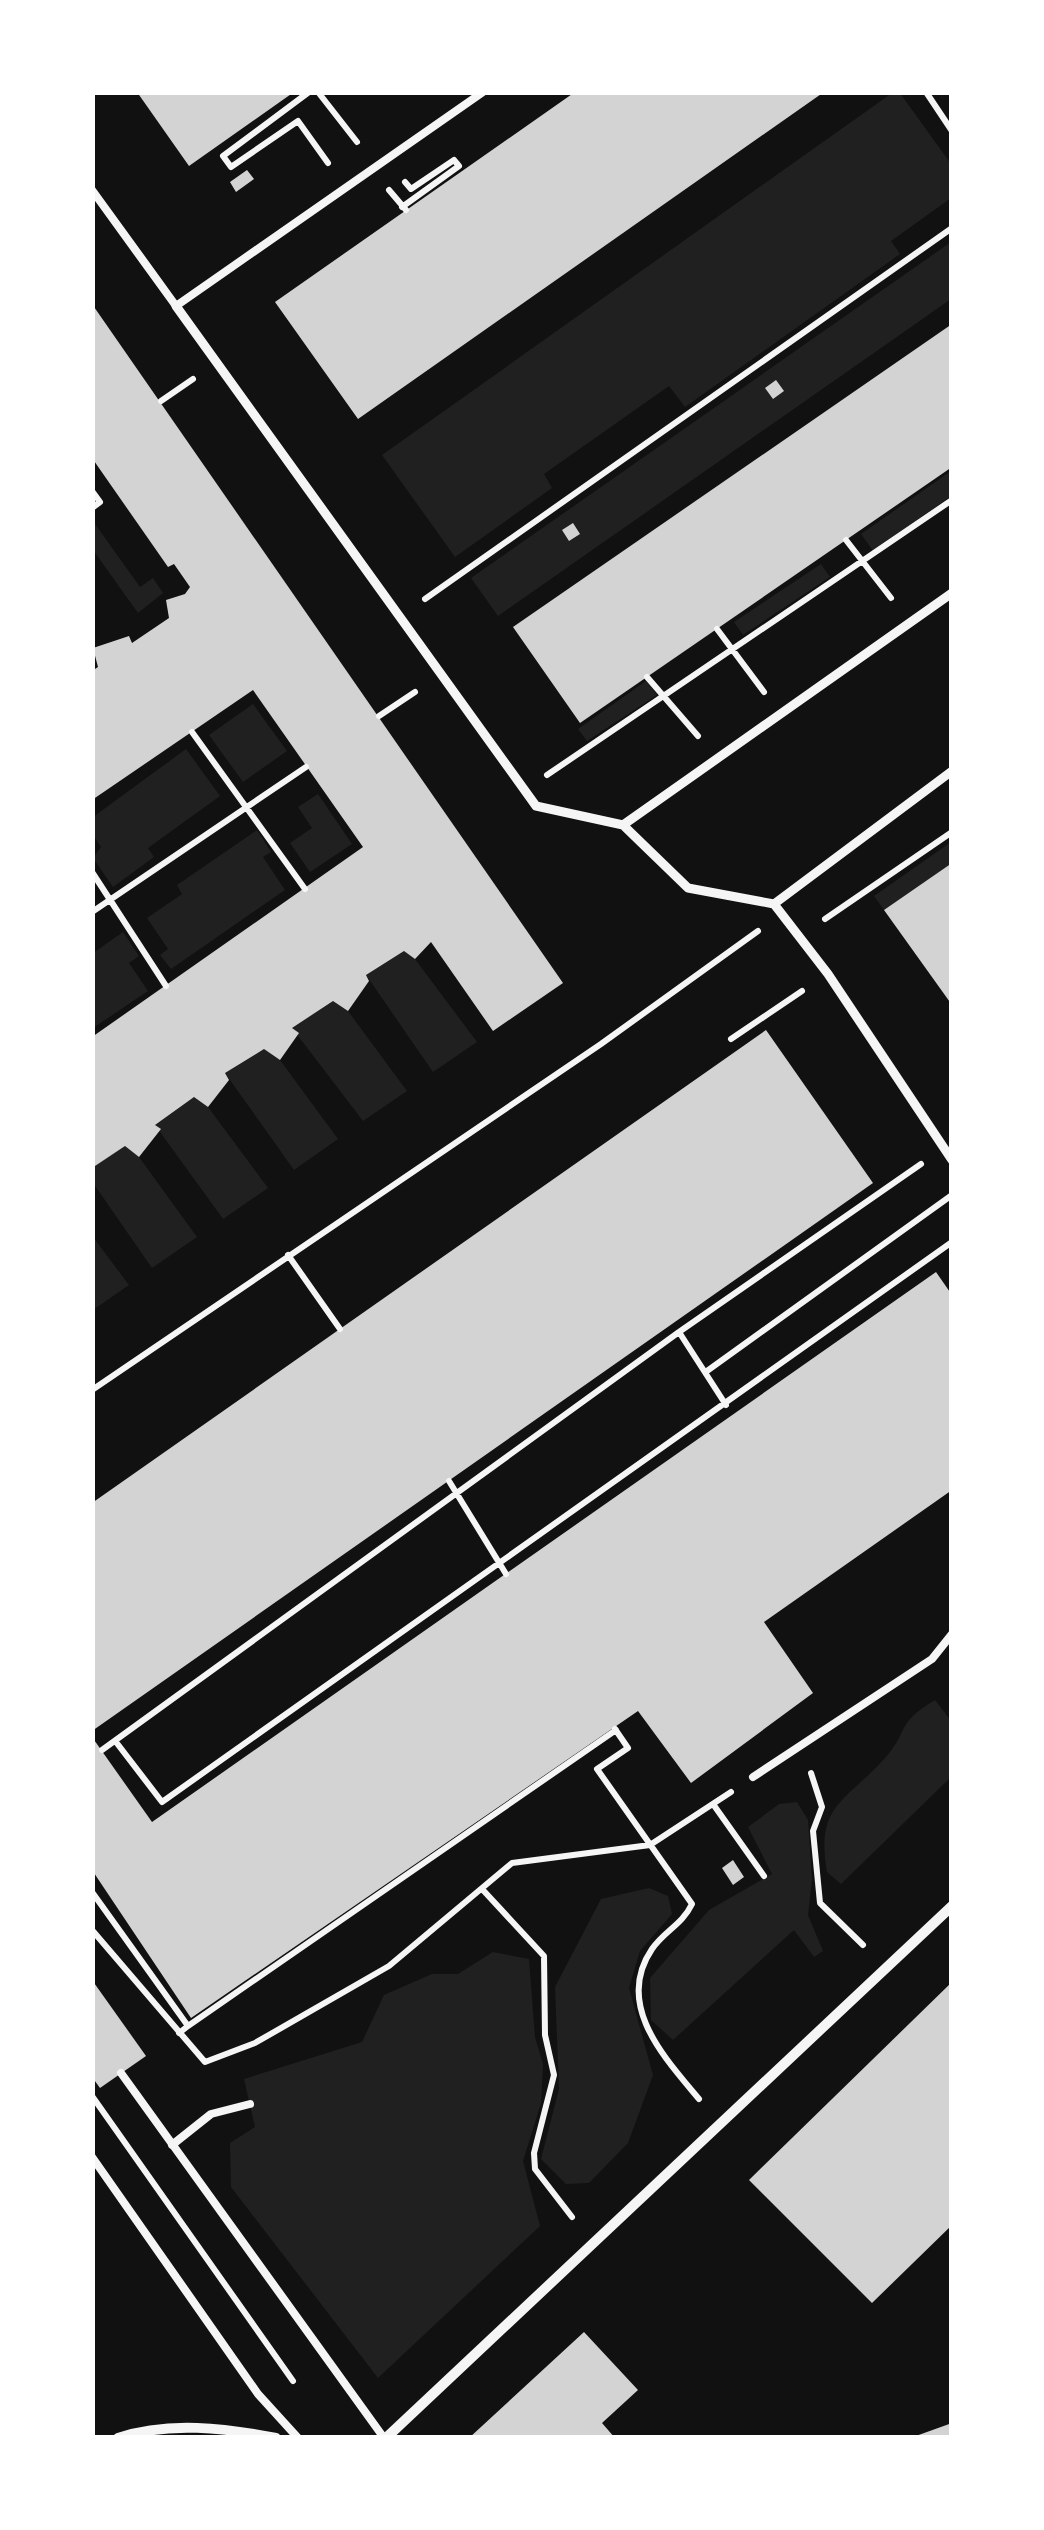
<svg xmlns="http://www.w3.org/2000/svg" width="1044" height="2530" font-family="Montserrat,sans-serif">
	<style>
		.green { fill: #202020 }
		.building { fill: #d3d3d3 }
		.lines { fill: none; stroke-linecap: round; stroke-linejoin: round }
		.path { stroke: #f5f5f5; stroke-width: 6 }
		.service { stroke: #f5f5f5; stroke-width: 8 }
		.pedestrian { stroke: #f5f5f5; stroke-width: 9 }
		.minor { stroke: #f5f5f5; stroke-width: 10 }
	</style>
	<rect width="100%" height="100%" fill="#111"/>
	<path class="green" d="M 892,93 L 900,93 L 951,164 L 951,198 L 891,241 L 900,254 L 685,407 L 669,386 L 544,474 L 552,488 L 455,557 L 382,455 Z
		M 951,242 L 951,299 L 498,616 L 471,578 Z
		M 951,471 L 951,496 L 873,551 L 861,534 Z
		M 95,524 L 140,587 L 153,578 L 163,593 L 138,613 L 93,550 Z
		M 821,564 L 830,577 L 743,635 L 734,622 Z
		M 646,681 L 657,695 L 587,741 L 578,729 Z
		M 253,704 L 287,751 L 243,782 L 209,735 Z
		M 186,749 L 220,796 L 148,848 L 154,857 L 113,887 L 93,858 L 101,847 L 93,835 L 93,817 Z
		M 318,794 L 352,844 L 310,872 L 290,843 L 312,828 L 298,807 Z
		M 257,830 L 271,852 L 263,857 L 285,890 L 171,969 L 160,955 L 168,949 L 147,918 L 182,894 L 177,885 Z
		M 951,842 L 951,864 L 884,910 L 874,896 Z
		M 123,932 L 139,956 L 129,963 L 148,991 L 93,1028 L 93,953 Z
		M 404,951 L 415,959 L 477,1042 L 433,1072 L 366,975 Z
		M 333,1001 L 348,1011 L 407,1091 L 363,1121 L 292,1028 Z
		M 264,1049 L 280,1060 L 338,1139 L 294,1170 L 225,1073 Z
		M 194,1097 L 208,1107 L 268,1188 L 223,1219 L 155,1125 Z
		M 125,1146 L 139,1157 L 197,1237 L 152,1268 L 93,1183 L 92,1168 Z
		M 93,1237 L 129,1285 L 93,1310 L 92,1310 Z
		M 935,1700 L 951,1721 L 951,1777 L 841,1884 L 827,1872 C 815,1804 846,1802 886,1757 C 910,1729 895,1724 935,1700 Z
		M 797,1802 L 808,1820 L 812,1879 L 808,1915 L 823,1951 L 814,1957 L 794,1930 L 673,2040 L 651,2020 L 650,1978 L 709,1910 L 772,1874 L 748,1827 L 779,1804 Z
		M 649,1888 L 668,1896 L 672,1914 L 640,1951 L 629,1988 L 653,2075 L 628,2143 L 589,2183 L 566,2184 L 541,2159 L 559,2089 L 555,1987 L 601,1899 Z
		M 493,1952 L 529,1959 L 535,2037 L 543,2064 L 541,2103 L 523,2161 L 540,2226 L 378,2378 L 231,2187 L 230,2143 L 255,2127 L 244,2079 L 362,2042 L 384,1995 L 432,1974 L 458,1974 Z"/>
	<path class="building" d="M 137,92 L 294,92 L 189,166 Z
		M 575,92 L 824,92 L 358,419 L 275,302 Z
		M 247,170 L 254,179 L 236,192 L 230,182 Z
		M 92,304 L 563,983 L 493,1031 L 431,942 L 415,959 L 404,951 L 366,975 L 369,981 L 348,1011 L 333,1001 L 292,1028 L 299,1033 L 280,1060 L 264,1049 L 225,1073 L 229,1080 L 208,1107 L 194,1097 L 155,1125 L 161,1129 L 139,1157 L 125,1146 L 92,1168 L 92,1037 L 363,847 L 253,690 L 92,800 L 92,671 L 98,667 L 93,648 L 129,636 L 132,643 L 169,618 L 166,600 L 185,594 L 190,587 L 174,564 L 168,567 L 92,458 Z
		M 952,324 L 952,467 L 580,723 L 513,627 Z
		M 776,380 L 784,391 L 773,399 L 765,388 Z
		M 573,523 L 580,534 L 569,541 L 562,530 Z
		M 952,863 L 952,1005 L 884,910 Z
		M 766,1030 L 873,1183 L 92,1731 L 92,1503 Z
		M 936,1272 L 952,1295 L 952,1490 L 764,1622 L 813,1693 L 691,1783 L 638,1711 L 191,2018 L 92,1870 L 92,1737 L 152,1822 Z
		M 733,1860 L 744,1877 L 733,1885 L 722,1868 Z
		M 92,1980 L 146,2056 L 100,2088 L 92,2077 Z
		M 952,1982 L 952,2225 L 872,2303 L 749,2180 Z
		M 584,2332 L 638,2390 L 602,2423 L 615,2438 L 469,2438 Z
		M 952,2423 L 952,2438 L 913,2438 L 913,2437 Z"/>
	<g class="lines">
		<path class="path" d="M 309,92 L 223,156 L 231,167 L 298,121 L 328,163
			M 318,92 L 357,142
			M 926,92 L 952,131
			M 389,190 L 406,210
			M 402,207 L 459,166 L 454,160 L 411,189 L 405,182
			M 161,401 L 193,379
			M 92,491 L 100,502 L 92,508
			M 846,540 L 891,598
			M 425,599 L 952,228
			M 717,629 L 764,692
			M 647,677 L 698,736
			M 379,716 L 415,692
			M 192,732 L 305,889
			M 547,775 L 952,500
			M 92,872 L 166,986
			M 92,912 L 306,767
			M 825,919 L 952,832
			M 731,1039 L 802,991
			M 288,1255 L 340,1329
			M 679,1332 L 921,1164
			M 707,1371 L 952,1195
			M 92,1390 L 601,1044 L 758,931
			M 449,1481 L 506,1574
			M 615,1729 L 628,1748 L 597,1769 L 692,1904 C 682,1925 664,1931 652,1949 C 614,2005 665,2058 699,2099
			M 116,1742 L 162,1802 L 952,1242
			M 102,1750 L 679,1332 L 726,1405
			M 811,1773 L 822,1807 L 813,1831 L 820,1903 L 863,1945
			M 713,1804 L 764,1876
			M 482,1889 L 544,1956 L 545,2035 L 554,2075 L 534,2153 L 535,2169 L 572,2217
			M 92,1892 L 188,2026 L 179,2033
			M 92,1930 L 205,2062 L 255,2043 L 389,1966 L 512,1863 L 650,1845 L 731,1792
			M 188,2026 L 616,1730
			M 92,2096 L 293,2381"/>
		<path class="service" d="M 92,190 L 176,306 L 483,92
			M 753,1777 L 932,1659 L 952,1634
			M 121,2073 L 384,2438
			M 172,2145 L 211,2114 L 250,2104
			M 92,2157 L 258,2394 L 298,2438"/>
		<path class="pedestrian" d="M 176,306 L 536,806 L 623,825 L 688,888 L 774,904 L 828,974 L 952,1160
			M 623,825 L 952,593
			M 774,904 L 952,771"/>
		<path class="minor" d="M 118,2438 C 168,2421 226,2428 276,2438
			M 386,2438 L 952,1906"/>
	</g>
	<rect width="1044" height="2530" fill="none" stroke="#ffffff" stroke-width="190"/>
</svg>
